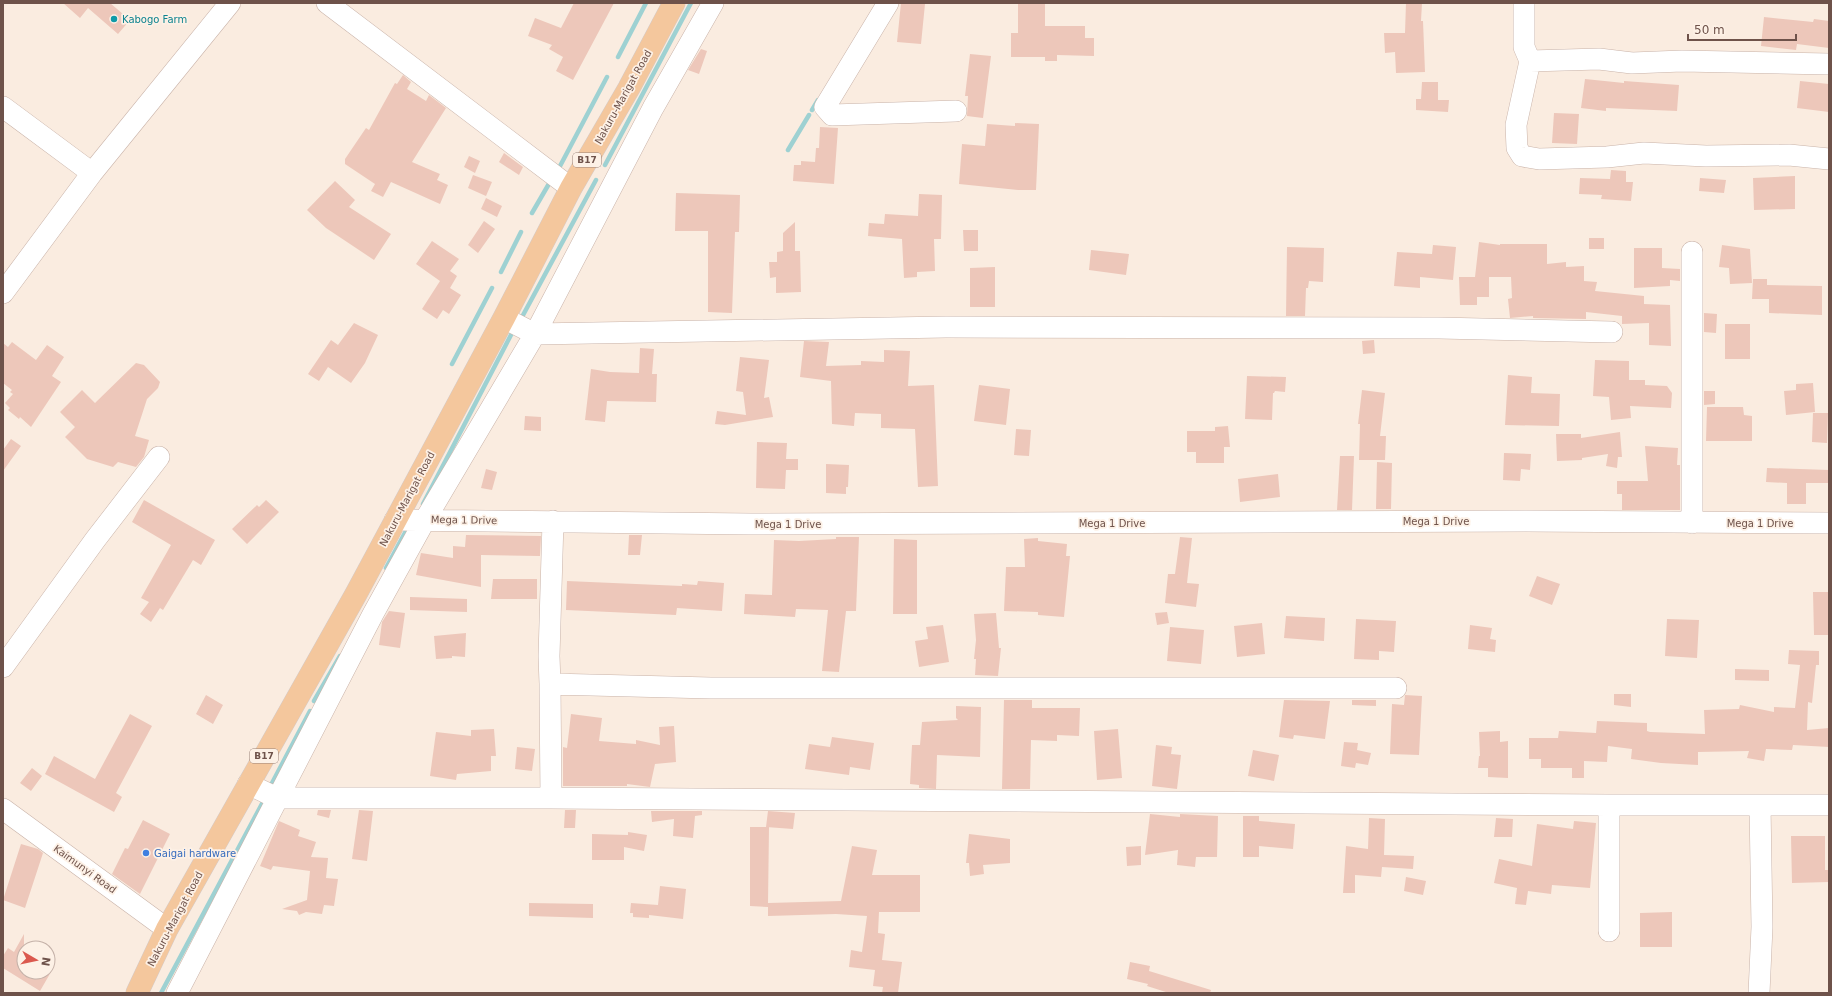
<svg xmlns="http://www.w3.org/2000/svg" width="1832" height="996" font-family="'DejaVu Sans',sans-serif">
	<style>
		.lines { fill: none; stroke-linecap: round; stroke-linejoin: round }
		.stream { stroke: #9ed1d2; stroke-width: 4.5 }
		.building { fill: #edc7ba }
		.minor-casing { stroke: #c9b3a9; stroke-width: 22 }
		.major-casing { stroke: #d4cbc9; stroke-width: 23 }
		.minor { stroke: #fff; stroke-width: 21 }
		.major { stroke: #f4c79d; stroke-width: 22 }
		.culture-dot { fill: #0f9aa8; stroke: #fdf1e6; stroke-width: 1.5 }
		.shop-dot { fill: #3f7fe0; stroke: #fdf1e6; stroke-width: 1.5 }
		.labels { text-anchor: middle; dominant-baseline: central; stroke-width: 3.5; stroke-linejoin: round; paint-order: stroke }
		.shield { fill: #fdf1e6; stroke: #998279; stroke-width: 1 }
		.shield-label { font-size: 9px; font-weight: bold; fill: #6e524a }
		.culture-label { font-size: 10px; fill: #0d838f; stroke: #fdf1e6; text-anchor: start }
		.street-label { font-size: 10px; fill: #6e524a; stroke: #fdf1e6 }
		.shop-label { font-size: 10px; fill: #366cbe; stroke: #fdf1e6; text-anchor: start }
	</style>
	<rect width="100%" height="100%" fill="#faece0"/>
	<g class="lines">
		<path class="stream" d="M 618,57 L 646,3
			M 812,110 L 818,100
			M 788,150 L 809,115
			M 605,165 L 691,3
			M 559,168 L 607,77
			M 532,213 L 550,182
			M 501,272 L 521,232
			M 522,317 L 596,180
			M 452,364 L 492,288
			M 423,504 L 512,333
			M 386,568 L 407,529 L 411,529
			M 314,701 L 340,656
			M 271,785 L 310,711
			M 161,993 L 264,800"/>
	</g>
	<path class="building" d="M 63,3 L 110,3 L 130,20 L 118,34 L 88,8 L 80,18 Z
		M 574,3 L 614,3 L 573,80 L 556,71 L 563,57 L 549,49 L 552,45 L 528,36 L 535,18 L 561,28 Z
		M 901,3 L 925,4 L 921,44 L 897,42 Z
		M 1018,3 L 1045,3 L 1045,26 L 1085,26 L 1085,38 L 1094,38 L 1094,56 L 1057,55 L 1057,61 L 1045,61 L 1045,57 L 1011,57 L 1011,33 L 1018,33 Z
		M 1406,3 L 1422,3 L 1421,21 L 1423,21 L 1425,72 L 1396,73 L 1395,52 L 1385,53 L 1384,33 L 1405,33 Z
		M 1764,17 L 1813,22 L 1814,19 L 1829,21 L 1829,48 L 1797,44 L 1796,50 L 1761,46 Z
		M 701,49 L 707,51 L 699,74 L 688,70 Z
		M 970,54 L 991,56 L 983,118 L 967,116 L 968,96 L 965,96 Z
		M 403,75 L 411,82 L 407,89 L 426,101 L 429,95 L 446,108 L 412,162 L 440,174 L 437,180 L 448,185 L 440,204 L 391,182 L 383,197 L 371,191 L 375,184 L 345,164 L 345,159 L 366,128 L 369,130 L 395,83 L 397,84 Z
		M 1585,79 L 1624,83 L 1624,81 L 1679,85 L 1677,111 L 1606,108 L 1606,111 L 1581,108 Z
		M 1800,81 L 1829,84 L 1829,112 L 1797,108 Z
		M 1422,82 L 1438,82 L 1438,100 L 1449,100 L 1448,112 L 1416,110 L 1416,99 L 1421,99 Z
		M 1554,113 L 1579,114 L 1577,144 L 1552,143 Z
		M 1015,123 L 1039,124 L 1036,190 L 1018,190 L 959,184 L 962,144 L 985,146 L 987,124 L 1015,126 Z
		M 820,127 L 838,128 L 834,184 L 793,181 L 794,165 L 801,165 L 801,161 L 815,162 L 816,148 L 819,148 Z
		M 504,153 L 523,167 L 519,175 L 499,162 Z
		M 469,156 L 480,161 L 475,173 L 464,167 Z
		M 1611,170 L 1626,171 L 1626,182 L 1633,182 L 1631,201 L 1601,199 L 1602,195 L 1579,194 L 1580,178 L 1610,179 Z
		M 473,175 L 492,182 L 486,196 L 468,188 Z
		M 1795,176 L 1795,209 L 1754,210 L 1753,178 Z
		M 1700,178 L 1726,180 L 1724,193 L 1699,191 Z
		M 335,181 L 355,200 L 349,207 L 391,234 L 374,260 L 326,228 L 307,210 Z
		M 676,193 L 740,195 L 739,232 L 735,232 L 732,313 L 708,312 L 708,231 L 675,231 Z
		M 919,194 L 942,195 L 941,239 L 934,239 L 935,271 L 917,272 L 917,277 L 904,278 L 902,239 L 868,236 L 869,223 L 884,224 L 885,214 L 918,216 Z
		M 486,198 L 502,206 L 497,217 L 481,209 Z
		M 484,221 L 495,229 L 478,253 L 468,245 Z
		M 795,222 L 795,251 L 800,251 L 801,292 L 776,293 L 776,277 L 770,278 L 769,262 L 777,262 L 777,252 L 783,251 L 783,233 Z
		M 963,230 L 978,230 L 978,251 L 964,251 Z
		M 1589,238 L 1604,238 L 1604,249 L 1589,249 Z
		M 432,241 L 459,259 L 450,271 L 457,276 L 450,288 L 461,295 L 449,314 L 443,310 L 437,319 L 422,309 L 440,281 L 416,264 Z
		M 1479,242 L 1500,245 L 1500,244 L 1547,244 L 1547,264 L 1566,262 L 1566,267 L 1584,266 L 1584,281 L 1597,282 L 1595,291 L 1644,296 L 1644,304 L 1670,305 L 1671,346 L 1649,345 L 1649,323 L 1622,324 L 1622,316 L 1586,312 L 1586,319 L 1533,318 L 1533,316 L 1510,318 L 1508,299 L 1512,298 L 1511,277 L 1489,277 L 1489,297 L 1477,297 L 1477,305 L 1460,305 L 1459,277 L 1475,277 Z
		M 1433,245 L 1456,247 L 1453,280 L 1420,277 L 1420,288 L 1394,286 L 1397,252 L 1432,254 Z
		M 1722,245 L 1750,249 L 1752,283 L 1730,284 L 1729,268 L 1719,267 Z
		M 1287,247 L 1324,248 L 1323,282 L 1309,281 L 1308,288 L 1306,288 L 1305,316 L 1286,316 Z
		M 1634,248 L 1662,248 L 1662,268 L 1680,269 L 1680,281 L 1670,280 L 1670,286 L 1634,288 Z
		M 1091,250 L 1129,254 L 1126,275 L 1089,270 Z
		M 995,267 L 995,307 L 970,307 L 970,268 Z
		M 1753,279 L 1767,279 L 1767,285 L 1822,286 L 1822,315 L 1769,313 L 1769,299 L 1752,299 Z
		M 1704,313 L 1717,314 L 1716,333 L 1704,332 Z
		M 354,323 L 378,335 L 365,363 L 351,383 L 328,367 L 319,381 L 308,374 L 331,340 L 338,345 Z
		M 1725,324 L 1750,324 L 1750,359 L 1725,359 Z
		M 1374,340 L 1375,353 L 1363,354 L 1362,341 Z
		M 804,341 L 829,342 L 826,366 L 861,365 L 861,361 L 884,362 L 884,350 L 910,351 L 908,386 L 934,385 L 938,486 L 918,487 L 915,429 L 881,428 L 881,414 L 855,413 L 854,426 L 832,424 L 831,381 L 800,377 Z
		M 12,342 L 36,360 L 47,345 L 64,357 L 52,376 L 61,382 L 31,427 L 20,417 L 19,419 L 8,410 L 10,408 L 5,403 L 13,394 L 10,392 L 12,390 L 3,383 L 3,343 L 8,347 Z
		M 640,348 L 654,349 L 652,374 L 657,374 L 656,402 L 607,401 L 605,422 L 585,420 L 591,369 L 610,372 L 639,373 Z
		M 740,357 L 769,360 L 764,398 L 769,397 L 773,417 L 725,425 L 715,424 L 717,411 L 746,415 L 743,392 L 736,391 Z
		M 1595,360 L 1629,361 L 1629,380 L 1645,380 L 1645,385 L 1667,386 L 1672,393 L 1671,408 L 1630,406 L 1631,418 L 1611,420 L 1609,397 L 1593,396 Z
		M 136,363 L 144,365 L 160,382 L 158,388 L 147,399 L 135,436 L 149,440 L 144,457 L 136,467 L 118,462 L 113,467 L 87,459 L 65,437 L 75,427 L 60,412 L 82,390 L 95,403 Z
		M 1508,375 L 1532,377 L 1531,393 L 1560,394 L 1559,426 L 1505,425 Z
		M 1247,376 L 1286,377 L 1285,392 L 1275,391 L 1274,393 L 1273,393 L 1272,420 L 1245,419 Z
		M 1813,383 L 1815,412 L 1786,415 L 1784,391 L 1796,390 L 1796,384 Z
		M 979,385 L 1010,389 L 1006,425 L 974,421 Z
		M 1362,390 L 1385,393 L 1380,436 L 1386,436 L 1385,460 L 1359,460 L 1360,424 L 1358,424 Z
		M 1704,391 L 1715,391 L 1715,404 L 1704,405 Z
		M 1707,407 L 1743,407 L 1744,415 L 1752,416 L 1752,441 L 1706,441 Z
		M 1813,413 L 1828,413 L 1827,443 L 1812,442 Z
		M 525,416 L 541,417 L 541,431 L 524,430 Z
		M 1228,426 L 1230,447 L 1224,447 L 1224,463 L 1196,463 L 1196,452 L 1187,452 L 1187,431 L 1215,431 L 1215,427 Z
		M 1016,429 L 1031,430 L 1029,456 L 1014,455 Z
		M 1620,432 L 1622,457 L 1618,457 L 1617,468 L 1606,466 L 1608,454 L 1582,458 L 1582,460 L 1557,461 L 1556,434 L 1581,434 L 1581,438 Z
		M 11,439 L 21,446 L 3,471 L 3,450 Z
		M 757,442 L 787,443 L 786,459 L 798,459 L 798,470 L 786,470 L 785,489 L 756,488 Z
		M 1645,446 L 1678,448 L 1677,465 L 1680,465 L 1680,510 L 1622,510 L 1622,494 L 1617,494 L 1617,481 L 1648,481 Z
		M 1504,453 L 1531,454 L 1530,470 L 1521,469 L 1520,481 L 1503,480 Z
		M 1340,456 L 1354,456 L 1352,510 L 1337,510 Z
		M 1377,462 L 1392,463 L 1391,509 L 1376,509 Z
		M 826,464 L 849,465 L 848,487 L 846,487 L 846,494 L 826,493 Z
		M 1767,468 L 1829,470 L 1829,483 L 1806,483 L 1806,504 L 1787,504 L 1787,483 L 1766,482 Z
		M 486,469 L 497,472 L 492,490 L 481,488 Z
		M 1278,474 L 1280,497 L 1240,502 L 1238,479 Z
		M 144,500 L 215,540 L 201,565 L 193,560 L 163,610 L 160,608 L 151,622 L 140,614 L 149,602 L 141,598 L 171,545 L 132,522 Z
		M 266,500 L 279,512 L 247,544 L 232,529 L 257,505 L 259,507 Z
		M 466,535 L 541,536 L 540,556 L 481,555 L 481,587 L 416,575 L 421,553 L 453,558 L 453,546 L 465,547 Z
		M 629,535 L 642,535 L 640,555 L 628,555 Z
		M 836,537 L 859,537 L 856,611 L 846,611 L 839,672 L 822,671 L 828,610 L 796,609 L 795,617 L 744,614 L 745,594 L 772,595 L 774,540 L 799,541 L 836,539 Z
		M 1180,537 L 1192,538 L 1187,583 L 1199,584 L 1196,607 L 1165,603 L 1168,574 L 1175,574 Z
		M 1038,538 L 1038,541 L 1067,544 L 1066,556 L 1070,556 L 1064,617 L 1038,615 L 1038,612 L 1004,611 L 1006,567 L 1025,567 L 1024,539 Z
		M 894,539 L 917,540 L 917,614 L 893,614 Z
		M 1537,576 L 1560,584 L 1552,605 L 1529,596 Z
		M 493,579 L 537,579 L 537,599 L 491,599 Z
		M 567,581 L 682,586 L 682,584 L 697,585 L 698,581 L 724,583 L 722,611 L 677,608 L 676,615 L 566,610 Z
		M 1813,592 L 1829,592 L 1829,635 L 1814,635 Z
		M 410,597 L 467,599 L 467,612 L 410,610 Z
		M 389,611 L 405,613 L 400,648 L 379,645 L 382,622 Z
		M 1167,612 L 1169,623 L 1157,625 L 1155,613 Z
		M 996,613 L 999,648 L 1001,648 L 998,676 L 975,675 L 976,659 L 974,659 L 976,640 L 974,614 Z
		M 1286,616 L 1325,618 L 1324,641 L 1284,638 Z
		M 1356,619 L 1396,621 L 1394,652 L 1379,651 L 1379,660 L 1354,659 Z
		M 1667,619 L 1699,620 L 1697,658 L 1665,656 Z
		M 1262,623 L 1265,654 L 1237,657 L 1234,626 Z
		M 943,625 L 949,662 L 919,667 L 915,641 L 928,639 L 926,627 Z
		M 1470,625 L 1492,628 L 1490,639 L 1496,640 L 1495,652 L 1468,649 Z
		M 1170,627 L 1204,630 L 1201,664 L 1167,661 Z
		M 466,633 L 465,657 L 452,656 L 452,658 L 436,659 L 434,636 Z
		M 1789,650 L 1819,651 L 1819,665 L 1816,665 L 1812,703 L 1808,702 L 1807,730 L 1829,728 L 1829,747 L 1793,745 L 1792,750 L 1766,749 L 1764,761 L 1747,758 L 1749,751 L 1698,752 L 1698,765 L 1661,763 L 1631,759 L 1632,749 L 1608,746 L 1607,762 L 1584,761 L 1584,778 L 1572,778 L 1572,768 L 1541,768 L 1541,759 L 1529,759 L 1529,738 L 1558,738 L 1559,731 L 1596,733 L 1597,721 L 1647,723 L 1647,731 L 1650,732 L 1705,734 L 1704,710 L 1739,709 L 1740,705 L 1774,712 L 1774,707 L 1795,708 L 1800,665 L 1788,664 Z
		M 1735,669 L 1769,670 L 1769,681 L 1735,680 Z
		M 1614,694 L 1631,694 L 1631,707 L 1614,705 Z
		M 206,695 L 223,705 L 213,724 L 196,714 Z
		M 1405,695 L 1422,696 L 1419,755 L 1390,754 L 1392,704 L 1404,705 Z
		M 1004,700 L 1032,700 L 1032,708 L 1080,708 L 1079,736 L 1057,735 L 1057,741 L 1031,740 L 1030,789 L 1002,789 Z
		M 1284,700 L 1330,701 L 1325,739 L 1294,735 L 1293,739 L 1279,737 Z
		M 1352,700 L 1376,700 L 1376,706 L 1352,705 Z
		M 956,706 L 981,707 L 980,757 L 937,755 L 936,789 L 919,788 L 919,785 L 910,784 L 912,745 L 920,745 L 922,722 L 958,720 L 956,718 Z
		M 130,714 L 152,726 L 116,793 L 122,797 L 114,812 L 45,774 L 54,756 L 95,779 Z
		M 571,714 L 602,718 L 599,741 L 636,744 L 636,740 L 660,745 L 659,727 L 674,726 L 676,762 L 655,764 L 650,787 L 627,784 L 627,786 L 563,786 L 563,747 L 567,748 Z
		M 494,729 L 496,756 L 491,756 L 491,771 L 457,774 L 456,780 L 430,776 L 436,732 L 471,736 L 471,730 Z
		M 1118,729 L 1122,778 L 1097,780 L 1094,731 Z
		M 1500,731 L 1500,742 L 1508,741 L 1508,778 L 1488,777 L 1488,768 L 1478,768 L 1479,756 L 1480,756 L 1479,732 Z
		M 832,737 L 874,743 L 870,770 L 850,767 L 849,775 L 805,769 L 809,744 L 830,747 Z
		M 1344,742 L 1358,743 L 1357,750 L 1371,753 L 1368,765 L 1356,763 L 1355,768 L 1341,766 Z
		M 1156,745 L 1172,747 L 1171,754 L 1181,755 L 1177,789 L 1152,786 Z
		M 517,747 L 535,749 L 532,771 L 515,769 Z
		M 1253,750 L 1279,755 L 1274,781 L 1248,776 Z
		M 32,768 L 42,776 L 31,791 L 20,783 Z
		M 318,810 L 331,810 L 329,818 L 317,815 Z
		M 359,810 L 373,811 L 367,861 L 352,859 Z
		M 565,810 L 576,810 L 575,828 L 564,828 Z
		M 651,811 L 702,811 L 702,815 L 695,816 L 693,838 L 673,836 L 674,819 L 652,822 Z
		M 768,811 L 795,813 L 793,829 L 766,827 Z
		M 1150,814 L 1180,817 L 1180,814 L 1218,816 L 1217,857 L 1196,857 L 1195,867 L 1177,865 L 1178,850 L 1145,855 Z
		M 1243,816 L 1259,816 L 1259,821 L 1295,824 L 1293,849 L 1259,846 L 1259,857 L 1243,857 Z
		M 1369,818 L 1385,819 L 1384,855 L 1414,856 L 1413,869 L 1382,867 L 1381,877 L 1355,875 L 1355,893 L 1343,893 L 1346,846 L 1368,849 Z
		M 1496,818 L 1513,819 L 1512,837 L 1494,837 Z
		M 143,820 L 170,834 L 140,894 L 112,874 L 125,848 L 128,849 Z
		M 279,821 L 300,830 L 298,836 L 316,842 L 311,857 L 328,858 L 326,878 L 338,879 L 334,906 L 324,905 L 322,914 L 306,912 L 299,915 L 297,911 L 282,909 L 307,900 L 310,871 L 273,866 L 271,870 L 260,866 Z
		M 1574,821 L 1596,823 L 1590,888 L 1552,885 L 1551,894 L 1528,891 L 1526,905 L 1515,904 L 1517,888 L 1494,883 L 1499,859 L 1532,866 L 1537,824 L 1573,829 Z
		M 750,827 L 769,827 L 768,903 L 841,901 L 852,846 L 877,850 L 872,875 L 920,875 L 920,912 L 879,912 L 878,933 L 885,934 L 882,960 L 902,962 L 898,993 L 882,993 L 883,987 L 873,986 L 875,970 L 849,967 L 851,950 L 862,952 L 867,916 L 836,914 L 768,916 L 768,907 L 750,906 Z
		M 628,832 L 647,835 L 644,851 L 624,847 L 624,860 L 592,860 L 592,834 L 628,835 Z
		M 969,834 L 1010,839 L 1010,863 L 983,865 L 984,874 L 970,876 L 969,863 L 966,863 Z
		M 1791,836 L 1825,836 L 1825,870 L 1829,870 L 1829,882 L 1792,883 Z
		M 21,844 L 38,849 L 43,853 L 25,908 L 3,900 Z
		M 1141,846 L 1141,865 L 1127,866 L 1126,847 Z
		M 1406,877 L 1426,881 L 1423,895 L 1404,891 Z
		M 660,886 L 686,889 L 683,919 L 649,915 L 649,918 L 633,917 L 633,913 L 630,913 L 631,903 L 658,905 Z
		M 529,903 L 593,904 L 593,918 L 529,916 Z
		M 1672,912 L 1672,947 L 1640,947 L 1640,913 Z
		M 24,934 L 24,972 L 51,972 L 40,991 L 3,968 L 3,956 L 8,948 L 14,952 Z
		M 1130,962 L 1150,966 L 1149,971 L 1211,990 L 1210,993 L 1169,993 L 1147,986 L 1148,984 L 1127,979 Z"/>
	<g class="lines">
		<g class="minor-casing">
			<path id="minor" d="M 327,3 L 571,188
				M 888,3 L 825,107 L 832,115 L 956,111
				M 1524,3 L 1524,47 L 1530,61 L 1516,125 L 1517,148 L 1522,156 L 1539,159 L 1607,157 L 1644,153 L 1706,156 L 1789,155 L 1829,159
				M 1530,61 L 1599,59 L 1632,63 L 1682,61 L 1829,64
				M 3,107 L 92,173
				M 1692,252 L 1692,523
				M 3,293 L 92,173 L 230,3
				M 504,318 L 535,334 L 946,327 L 1439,328 L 1612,332
				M 395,520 L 751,524 L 1526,521 L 1829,523
				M 553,521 L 549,656 L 550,684 L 711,688 L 1396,688
				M 3,667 L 95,540 L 159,457
				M 550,684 L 551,798
				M 248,784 L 277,798 L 551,798 L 1609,805 L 1829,805
				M 1609,805 L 1609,931
				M 3,809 L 167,929
				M 177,993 L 373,614 L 425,520 L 535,334 L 653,108 L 713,3
				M 1759,993 L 1762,927 L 1760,805"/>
		</g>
		<g class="major-casing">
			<path id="major" d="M 137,993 L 167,929 L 356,594 L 504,318 L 571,188 L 629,88 L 674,3"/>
		</g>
		<use href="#minor" class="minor"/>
		<use href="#major" class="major"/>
	</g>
	<circle class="culture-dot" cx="114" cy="19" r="4"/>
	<circle class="shop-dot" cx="146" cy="853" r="4"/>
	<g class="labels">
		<g class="shield">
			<rect x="573" y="153" width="28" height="14" rx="3"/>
			<rect x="250" y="749" width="28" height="14" rx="3"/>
		</g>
		<g class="shield-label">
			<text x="587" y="160">B17</text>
			<text x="264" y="756">B17</text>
		</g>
		<g class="culture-label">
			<text x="122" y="19">Kabogo Farm</text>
		</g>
		<g class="street-label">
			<text transform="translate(623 97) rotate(-61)">Nakuru-Marigat Road</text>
			<text transform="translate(407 499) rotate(-62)">Nakuru-Marigat Road</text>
			<text transform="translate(464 520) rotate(1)">Mega 1 Drive</text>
			<text x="1436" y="521">Mega 1 Drive</text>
			<text x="1112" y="523">Mega 1 Drive</text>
			<text x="1760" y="523">Mega 1 Drive</text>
			<text x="788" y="524">Mega 1 Drive</text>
			<text transform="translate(85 869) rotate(36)">Kaimunyi Road</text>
			<text transform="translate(175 919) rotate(-62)">Nakuru-Marigat Road</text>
		</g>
		<g class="shop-label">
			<text x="154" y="853">Gaigai hardware</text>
		</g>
	</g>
	<rect width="1832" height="996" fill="none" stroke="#6e524a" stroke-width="8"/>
	<g transform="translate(36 960) rotate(99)"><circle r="19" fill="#fdf1e6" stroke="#c4b1a8"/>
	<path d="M0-3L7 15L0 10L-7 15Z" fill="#db594e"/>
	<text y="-6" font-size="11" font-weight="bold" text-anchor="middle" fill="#6e524a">N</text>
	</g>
	<path d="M1688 34v6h108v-6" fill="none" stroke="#6e524a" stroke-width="2"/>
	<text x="1694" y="34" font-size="12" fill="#6e524a" stroke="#fdf1e6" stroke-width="3" paint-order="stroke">50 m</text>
</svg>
